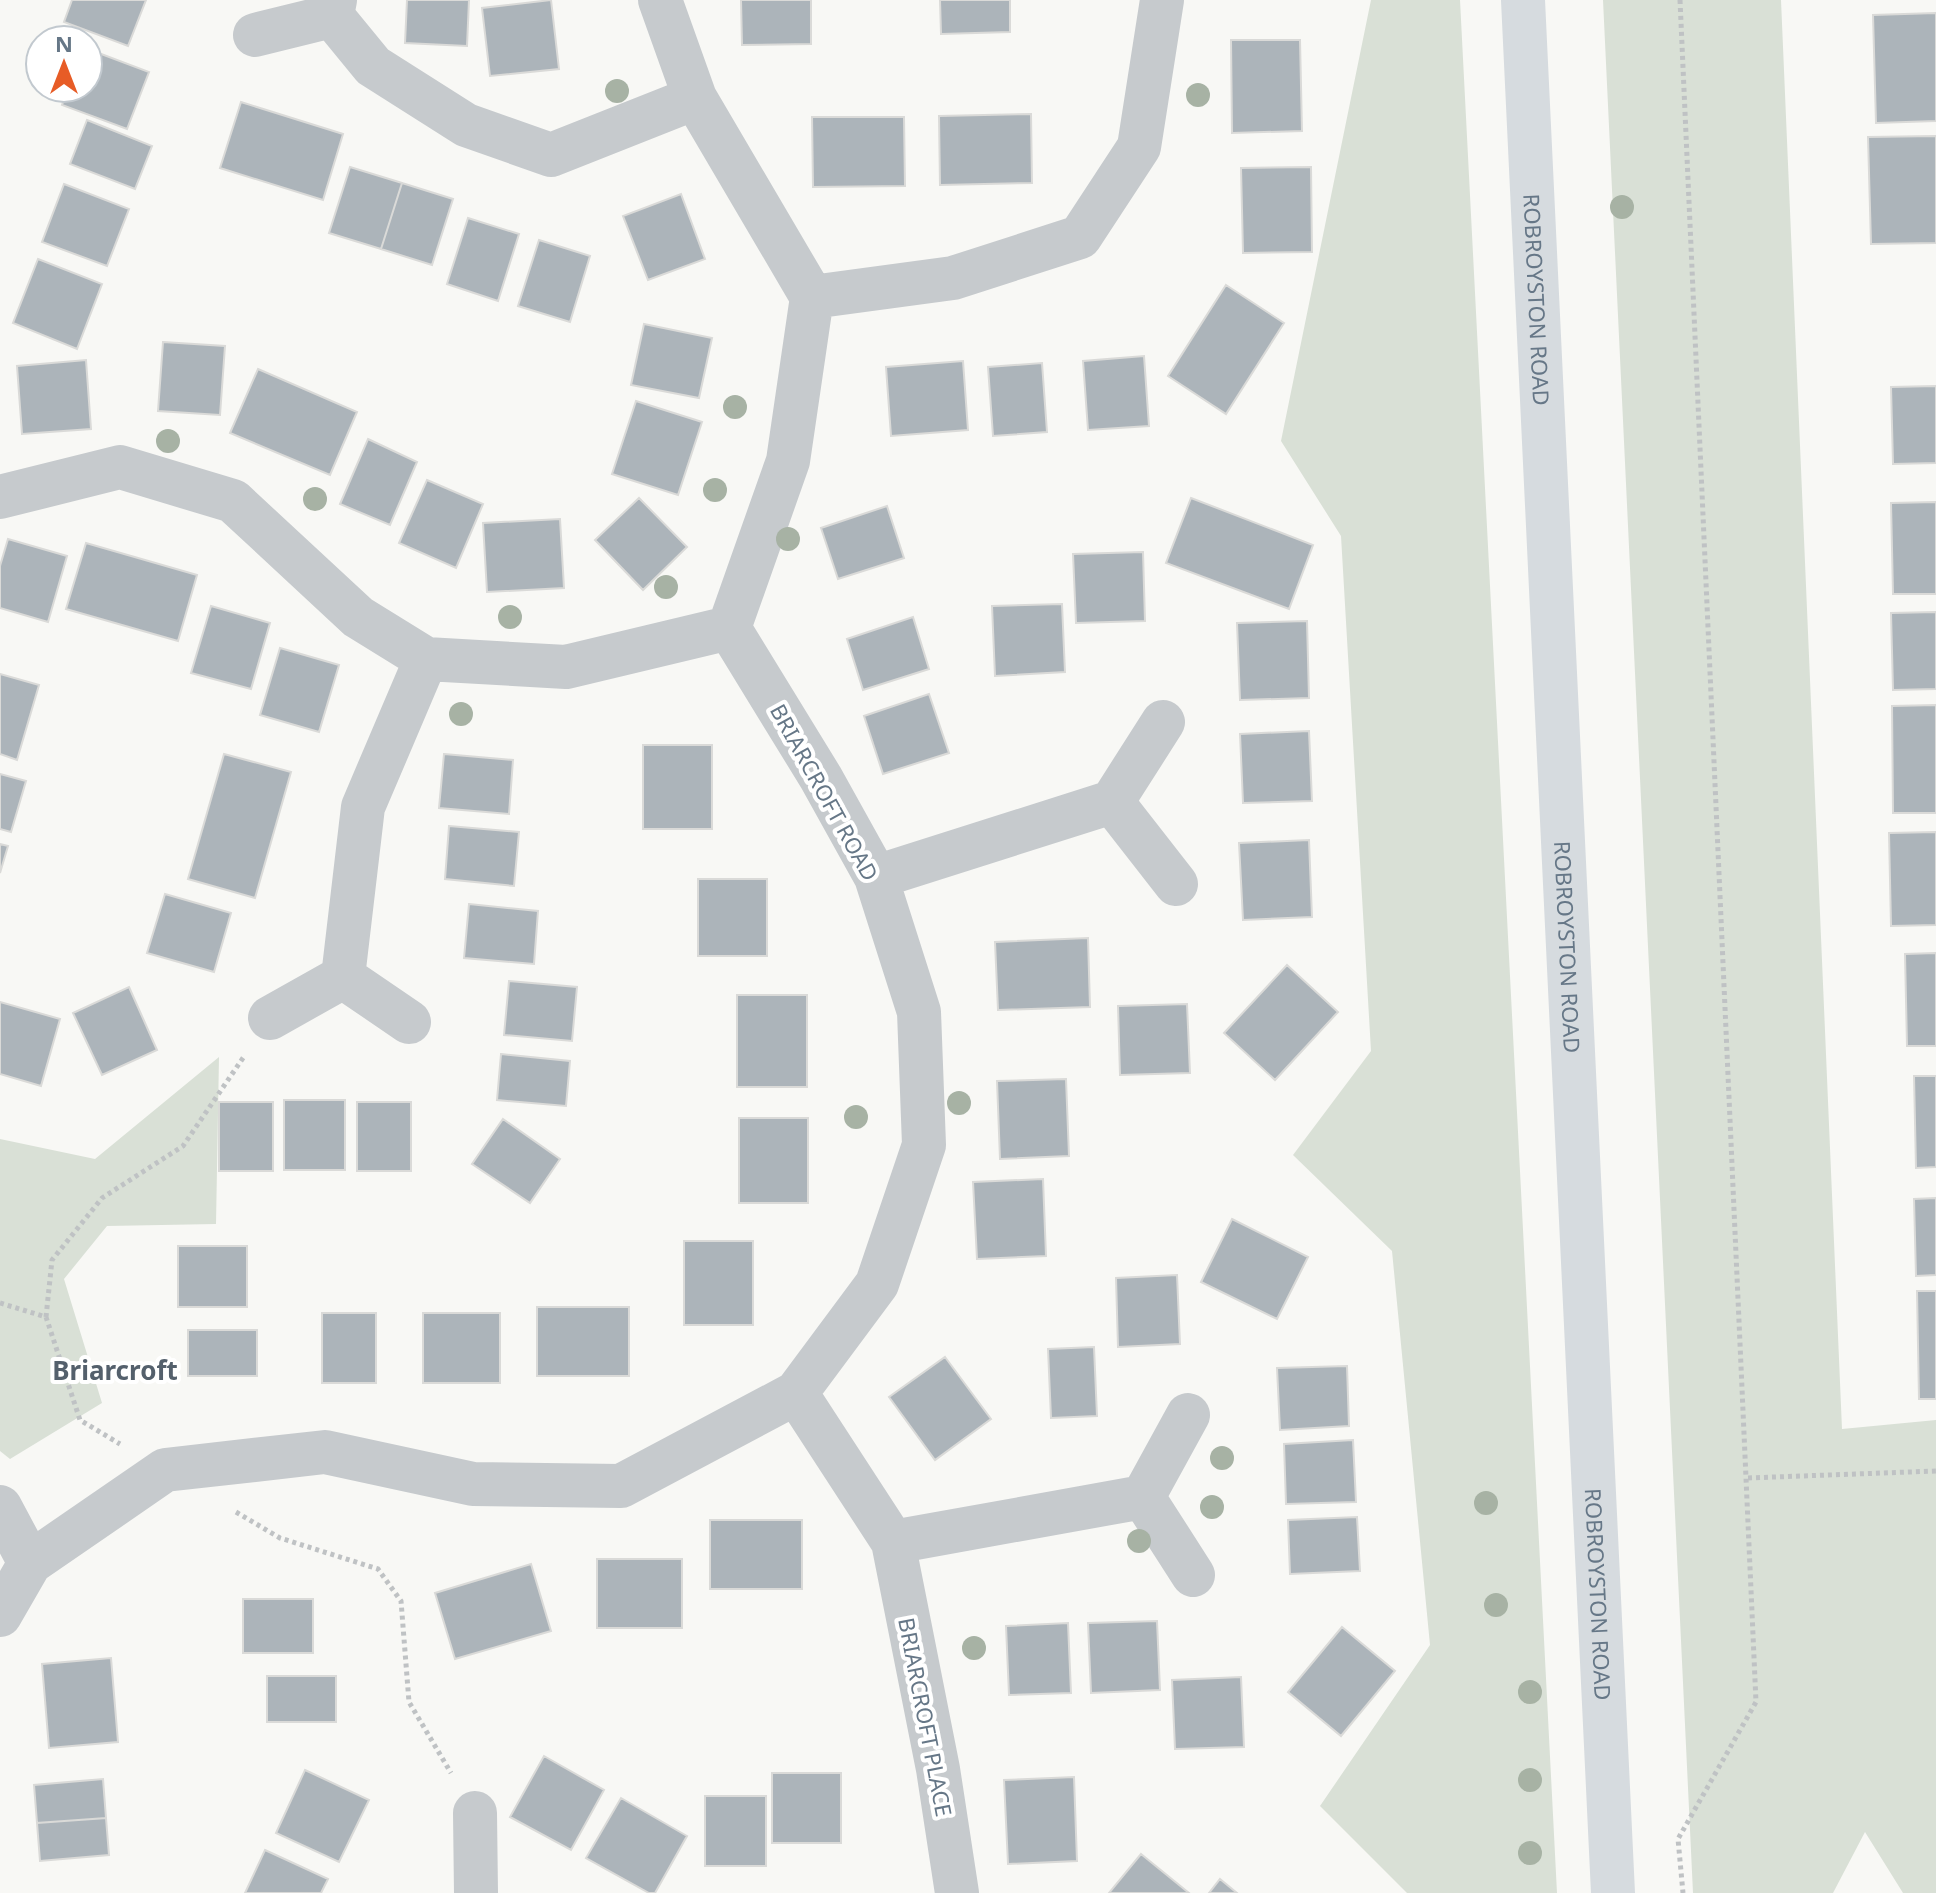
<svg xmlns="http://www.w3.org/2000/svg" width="1936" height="1893" font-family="'Noto Sans',sans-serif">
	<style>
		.green { fill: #d9e0d6 }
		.building { fill: #acb4ba; stroke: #dadad8; stroke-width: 2 }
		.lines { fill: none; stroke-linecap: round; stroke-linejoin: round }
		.path { stroke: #bfc2c4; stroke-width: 5; stroke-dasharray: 4 4; stroke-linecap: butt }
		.street { stroke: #c6cacd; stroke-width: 44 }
		.secondary { stroke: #d6dbdf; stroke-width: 44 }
		.tree { fill: #a7b2a4 }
		.labels { text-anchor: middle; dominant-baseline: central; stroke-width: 8; stroke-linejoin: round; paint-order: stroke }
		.street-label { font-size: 22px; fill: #667787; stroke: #fff }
		.quarter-label { font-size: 26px; font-weight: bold; fill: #54606c; stroke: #fff }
	</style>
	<rect width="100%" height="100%" fill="#f8f8f5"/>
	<path class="green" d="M 1371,0 L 1460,0 L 1557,1893 L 1407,1893 L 1320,1806 L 1430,1645 L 1392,1251 L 1293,1155 L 1371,1051 L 1341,536 L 1281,441 Z
		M 1603,0 L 1781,0 L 1842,1429 L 1936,1420 L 1936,1893 L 1903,1893 L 1865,1832 L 1833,1893 L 1693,1893 Z
		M 219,1057 L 216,1224 L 107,1226 L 64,1279 L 102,1403 L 10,1459 L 0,1451 L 0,1139 L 95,1159 Z"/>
	<path class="building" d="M 72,0 L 146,0 L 128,46 L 64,22 Z
		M 407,0 L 469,0 L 467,46 L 405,43 Z
		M 551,0 L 559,69 L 490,76 L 482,8 Z
		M 741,0 L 811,0 L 811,44 L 742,45 Z
		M 940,0 L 1010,0 L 1010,32 L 941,34 Z
		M 1936,13 L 1936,121 L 1876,123 L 1873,15 Z
		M 1231,40 L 1300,40 L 1302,131 L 1232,133 Z
		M 88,49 L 149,72 L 127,129 L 62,105 L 68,88 L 88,88 Z
		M 241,102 L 343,134 L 323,200 L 220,168 Z
		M 1031,114 L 1032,183 L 940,185 L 939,116 Z
		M 812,117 L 904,117 L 905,186 L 813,187 Z
		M 87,120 L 152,146 L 135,189 L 70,164 Z
		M 1936,136 L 1936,243 L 1871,244 L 1868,137 Z
		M 350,167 L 402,183 L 381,249 L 329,233 Z
		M 1311,167 L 1312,252 L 1243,253 L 1241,168 Z
		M 402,183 L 453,199 L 432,265 L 381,249 Z
		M 64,184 L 129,209 L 107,266 L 42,242 Z
		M 681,194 L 705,259 L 648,280 L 623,216 Z
		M 468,218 L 519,234 L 498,301 L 447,284 Z
		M 539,240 L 590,256 L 570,322 L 518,306 Z
		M 38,259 L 102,284 L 77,349 L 13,323 Z
		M 1226,285 L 1284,323 L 1226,414 L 1168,376 Z
		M 644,324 L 712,338 L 699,398 L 631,385 Z
		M 163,342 L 225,346 L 220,415 L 158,411 Z
		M 1144,356 L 1149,426 L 1088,430 L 1083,361 Z
		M 86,360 L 91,429 L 22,434 L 17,366 Z
		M 963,361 L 968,430 L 891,436 L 886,367 Z
		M 1042,363 L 1047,432 L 993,436 L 988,367 Z
		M 258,369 L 357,412 L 330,475 L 230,433 Z
		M 1936,386 L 1936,463 L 1893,464 L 1891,387 Z
		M 636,401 L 702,422 L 678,495 L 612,474 Z
		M 368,439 L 417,462 L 390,525 L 340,504 Z
		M 427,480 L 483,504 L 456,568 L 399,543 Z
		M 639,498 L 687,547 L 643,590 L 595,540 Z
		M 1191,498 L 1313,545 L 1289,609 L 1166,563 Z
		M 1936,502 L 1936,594 L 1893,594 L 1891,503 Z
		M 887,506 L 904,558 L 838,579 L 821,528 Z
		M 560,519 L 564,588 L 487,592 L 483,523 Z
		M 8,539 L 67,556 L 48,622 L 0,608 L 0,566 Z
		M 86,543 L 197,575 L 178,641 L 66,609 Z
		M 1143,552 L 1145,621 L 1076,623 L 1073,554 Z
		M 1062,604 L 1065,672 L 995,676 L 992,606 Z
		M 211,606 L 270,623 L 251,689 L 191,673 Z
		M 1936,612 L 1936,689 L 1893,690 L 1891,613 Z
		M 913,617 L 929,669 L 863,690 L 847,639 Z
		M 1307,621 L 1309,698 L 1240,700 L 1237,623 Z
		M 280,648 L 339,665 L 319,732 L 260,715 Z
		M 0,674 L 39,685 L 17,760 L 0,754 Z
		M 929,694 L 949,753 L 883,774 L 864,716 Z
		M 1936,705 L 1936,813 L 1893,813 L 1892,706 Z
		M 1309,731 L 1312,801 L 1243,803 L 1240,734 Z
		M 643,745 L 712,745 L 712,829 L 643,829 Z
		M 224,754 L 291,772 L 255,898 L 188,879 Z
		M 444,754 L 513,760 L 509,814 L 439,808 Z
		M 0,774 L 26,781 L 11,832 L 0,829 Z
		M 449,826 L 519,832 L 514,886 L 445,879 Z
		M 1936,832 L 1936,925 L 1891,926 L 1889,833 Z
		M 1309,840 L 1312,917 L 1243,920 L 1239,843 Z
		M 0,844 L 8,846 L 0,873 Z
		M 698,879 L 767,879 L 767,956 L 698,956 Z
		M 165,894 L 231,913 L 214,972 L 147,953 Z
		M 469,904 L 538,911 L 534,964 L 464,958 Z
		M 1088,938 L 1090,1007 L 998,1010 L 995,942 Z
		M 1936,953 L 1936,1046 L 1907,1046 L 1905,954 Z
		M 1287,965 L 1338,1012 L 1275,1080 L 1224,1033 Z
		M 509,981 L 577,987 L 572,1041 L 504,1035 Z
		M 129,987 L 157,1050 L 102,1075 L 73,1013 Z
		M 737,995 L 807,995 L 807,1087 L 737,1087 Z
		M 0,1002 L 60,1019 L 41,1086 L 0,1074 Z
		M 1187,1004 L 1190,1073 L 1120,1075 L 1118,1006 Z
		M 501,1054 L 570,1061 L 566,1106 L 497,1100 Z
		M 1914,1076 L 1936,1076 L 1936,1167 L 1916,1168 Z
		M 1066,1079 L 1069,1156 L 1000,1159 L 997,1081 Z
		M 284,1100 L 345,1100 L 345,1170 L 284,1170 Z
		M 219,1102 L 273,1102 L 273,1171 L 219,1171 Z
		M 357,1102 L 411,1102 L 411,1171 L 357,1171 Z
		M 739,1118 L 808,1118 L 808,1203 L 739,1203 Z
		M 503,1119 L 560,1159 L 530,1203 L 472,1164 Z
		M 1043,1179 L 1046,1256 L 977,1259 L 973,1182 Z
		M 1936,1198 L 1936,1275 L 1916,1276 L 1914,1199 Z
		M 1232,1219 L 1308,1257 L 1277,1319 L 1201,1282 Z
		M 684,1241 L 753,1241 L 753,1325 L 684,1325 Z
		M 178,1246 L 247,1246 L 247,1307 L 178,1307 Z
		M 1177,1275 L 1180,1344 L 1118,1347 L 1116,1278 Z
		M 1917,1291 L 1936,1291 L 1936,1399 L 1919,1399 Z
		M 537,1307 L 629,1307 L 629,1376 L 537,1376 Z
		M 322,1313 L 376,1313 L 376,1383 L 322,1383 Z
		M 423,1313 L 500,1313 L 500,1383 L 423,1383 Z
		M 188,1330 L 257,1330 L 257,1376 L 188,1376 Z
		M 1094,1347 L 1097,1416 L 1051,1418 L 1048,1349 Z
		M 945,1357 L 991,1419 L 935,1460 L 889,1397 Z
		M 1347,1366 L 1349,1426 L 1280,1430 L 1277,1368 Z
		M 1353,1440 L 1356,1502 L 1286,1504 L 1284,1444 Z
		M 1357,1517 L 1360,1571 L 1290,1574 L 1288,1520 Z
		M 710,1520 L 802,1520 L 802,1589 L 710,1589 Z
		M 597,1559 L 682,1559 L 682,1628 L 597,1628 Z
		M 531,1564 L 551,1631 L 455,1659 L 435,1593 Z
		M 243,1599 L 313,1599 L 313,1653 L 243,1653 Z
		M 1157,1621 L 1160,1690 L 1091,1693 L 1088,1623 Z
		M 1068,1623 L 1071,1693 L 1009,1695 L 1006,1626 Z
		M 1342,1627 L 1395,1671 L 1341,1736 L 1288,1692 Z
		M 111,1658 L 118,1742 L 49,1748 L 42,1664 Z
		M 267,1676 L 336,1676 L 336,1722 L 267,1722 Z
		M 1241,1677 L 1244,1747 L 1175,1749 L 1172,1680 Z
		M 544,1756 L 604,1790 L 571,1850 L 510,1817 Z
		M 305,1770 L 369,1800 L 339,1862 L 276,1833 Z
		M 772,1773 L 841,1773 L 841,1843 L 772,1843 Z
		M 1074,1777 L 1077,1861 L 1008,1864 L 1004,1780 Z
		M 103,1779 L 106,1818 L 37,1823 L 34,1785 Z
		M 705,1796 L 766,1796 L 766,1866 L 705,1866 Z
		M 621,1798 L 687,1836 L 655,1893 L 649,1893 L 586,1858 Z
		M 106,1818 L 109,1855 L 40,1861 L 37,1823 Z
		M 265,1850 L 328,1879 L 321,1893 L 245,1893 Z
		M 1141,1854 L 1189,1893 L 1109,1893 Z
		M 1220,1879 L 1237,1893 L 1209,1893 Z"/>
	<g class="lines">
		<path class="path" d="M 1680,0 L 1756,1702 L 1678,1839 L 1683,1893
			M 0,1303 L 46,1317 L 80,1420 L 120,1444
			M 46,1317 L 52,1260 L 102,1198 L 183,1146 L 245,1055
			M 1748,1478 L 1936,1471
			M 236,1512 L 280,1538 L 378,1569 L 401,1601 L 409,1702 L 451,1773"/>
		<path class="street" d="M 332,16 L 373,66 L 466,125 L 551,155 L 695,98
			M 255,35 L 332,16 L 335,0
			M 812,297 L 953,278 L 1080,237 L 1139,147 L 1162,0
			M 0,497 L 120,467 L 233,501 L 358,617 L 426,659 L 566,667 L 729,628
			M 1163,722 L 1112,802 L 1176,884
			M 876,877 L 1112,802
			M 343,977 L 363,807 L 426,659
			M 270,1018 L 343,977 L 409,1022
			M 796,1393 L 893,1542 L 938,1769 L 957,1893
			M 1188,1415 L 1143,1497 L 1193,1575
			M 0,1507 L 30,1563
			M 893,1542 L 1143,1497
			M 0,1615 L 30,1563 L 165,1470 L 325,1452 L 473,1484 L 621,1486 L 796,1393 L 877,1284 L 924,1145 L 919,1012 L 876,877 L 821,778 L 729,628 L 788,461 L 812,297 L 695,98 L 660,0
			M 475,1813 L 476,1893"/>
		<path class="secondary" id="s1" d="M 1523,0 L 1613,1893"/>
	</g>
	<g class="tree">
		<circle cx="617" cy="91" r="12"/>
		<circle cx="1198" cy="95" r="12"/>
		<circle cx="1622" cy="207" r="12"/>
		<circle cx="735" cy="407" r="12"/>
		<circle cx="168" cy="441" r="12"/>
		<circle cx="715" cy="490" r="12"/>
		<circle cx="315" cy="499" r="12"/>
		<circle cx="788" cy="539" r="12"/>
		<circle cx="666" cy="587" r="12"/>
		<circle cx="510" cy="617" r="12"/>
		<circle cx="461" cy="714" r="12"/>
		<circle cx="959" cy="1103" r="12"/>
		<circle cx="856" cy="1117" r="12"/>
		<circle cx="1222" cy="1458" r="12"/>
		<circle cx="1486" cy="1503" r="12"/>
		<circle cx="1212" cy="1507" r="12"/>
		<circle cx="1139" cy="1541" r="12"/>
		<circle cx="1496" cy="1605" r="12"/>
		<circle cx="974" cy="1648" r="12"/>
		<circle cx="1530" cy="1692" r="12"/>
		<circle cx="1530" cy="1780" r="12"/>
		<circle cx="1530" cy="1853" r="12"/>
	</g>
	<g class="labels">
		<g class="street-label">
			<text stroke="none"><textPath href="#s1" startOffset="300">ROBROYSTON ROAD</textPath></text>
			<text transform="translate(825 792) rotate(61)">BRIARCROFT ROAD</text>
			<text stroke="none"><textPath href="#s1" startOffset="948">ROBROYSTON ROAD</textPath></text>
			<text stroke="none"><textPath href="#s1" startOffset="1596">ROBROYSTON ROAD</textPath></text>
			<text transform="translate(926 1717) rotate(79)">BRIARCROFT PLACE</text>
		</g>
		<g class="quarter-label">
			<text x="115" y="1370">Briarcroft</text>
		</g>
	</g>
	<g transform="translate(64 64)"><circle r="38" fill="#ffffff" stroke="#c2c9cf" stroke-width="2"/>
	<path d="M0-6L14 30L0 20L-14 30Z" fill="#e75c26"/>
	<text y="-12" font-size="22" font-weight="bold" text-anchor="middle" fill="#667787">N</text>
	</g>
</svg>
